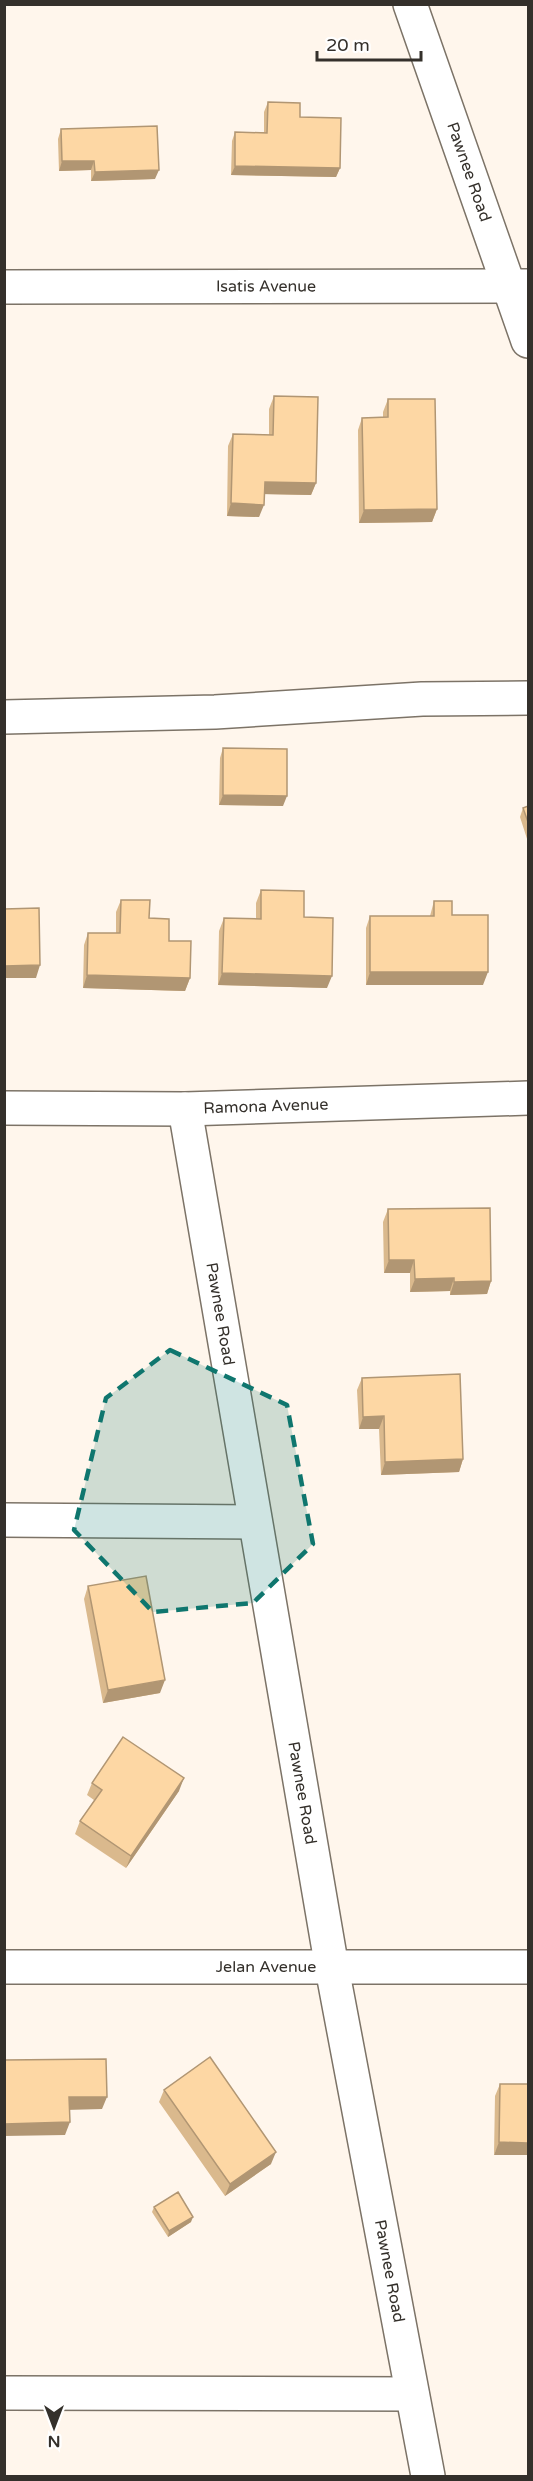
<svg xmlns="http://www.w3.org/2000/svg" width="533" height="2481" font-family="'Varela Round',sans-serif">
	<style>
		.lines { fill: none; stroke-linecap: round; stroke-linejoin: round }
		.minor-casing { stroke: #7c7367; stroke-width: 36 }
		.minor { stroke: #fff; stroke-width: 33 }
		.wall { fill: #dab98d }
		.shaded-wall { fill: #b19673 }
		.building { fill: #fdd7a4; stroke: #b19673; stroke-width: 1.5 }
		.marked { fill: #0f766e; fill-opacity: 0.2; stroke: #0f766e; stroke-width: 4.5; stroke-dasharray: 12 8; stroke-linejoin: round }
		.labels { text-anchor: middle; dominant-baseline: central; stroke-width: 4.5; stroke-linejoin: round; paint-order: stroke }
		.street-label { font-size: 16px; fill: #34302b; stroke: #fff }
	</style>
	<rect width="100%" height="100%" fill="#fff6ec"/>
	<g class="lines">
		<g class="minor-casing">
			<g id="minor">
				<path id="s1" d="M 410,4 L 528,341"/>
				<path id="s2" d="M 4,287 L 528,286"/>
				<path d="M 4,717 L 215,712 L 422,699 L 528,698"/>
				<path id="s3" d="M 4,1108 L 185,1109 L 528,1098"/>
				<path id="s4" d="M 185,1109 L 332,1968 L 428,2476"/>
				<path d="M 4,1520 L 255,1522"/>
				<path id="s5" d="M 4,1967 L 528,1967"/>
				<path d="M 4,2393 L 412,2394"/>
			</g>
		</g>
		<use href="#minor" class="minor"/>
	</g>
	<path class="wall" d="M 268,102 L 300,117 L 340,168 L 336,177 L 231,175 L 232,141 L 235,132 L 264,132 L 264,112 Z
		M 61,129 L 155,179 L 91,181 L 91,170 L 59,171 L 58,139 Z
		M 274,396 L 316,483 L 311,495 L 264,494 L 259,517 L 227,516 L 228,446 L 233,434 L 269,435 L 269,409 Z
		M 388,399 L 437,509 L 432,522 L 359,523 L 358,430 L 362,418 L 383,417 L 383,412 Z
		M 223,748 L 283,806 L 219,805 L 220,758 Z
		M 528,806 L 528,842 L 520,817 L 523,808 Z
		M 261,890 L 304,917 L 327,988 L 218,985 L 219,931 L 224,918 L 256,919 L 256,903 Z
		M 121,900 L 149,918 L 169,941 L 190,978 L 185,991 L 83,988 L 84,945 L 88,933 L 116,933 L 116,912 Z
		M 434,901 L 452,915 L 483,985 L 366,985 L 366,928 L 370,916 L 430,916 Z
		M 388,1209 L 491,1281 L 487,1294 L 450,1295 L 450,1291 L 410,1292 L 410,1273 L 384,1273 L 383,1222 Z
		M 362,1378 L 463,1459 L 459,1472 L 381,1475 L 379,1429 L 359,1429 L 357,1390 Z
		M 88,1586 L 160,1693 L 103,1703 L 84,1599 Z
		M 92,1783 L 179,1791 L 126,1868 L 75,1834 L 80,1821 L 94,1800 L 87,1795 Z
		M 500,2084 L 528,2084 L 494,2155 L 495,2096 Z
		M 164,2090 L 271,2164 L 225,2196 L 159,2102 Z
		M 154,2207 L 191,2222 L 168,2237 L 152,2212 Z"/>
	<path class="shaded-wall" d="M 62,161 L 94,161 L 91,170 L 59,171 Z
		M 235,166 L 340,168 L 336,177 L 231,175 Z
		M 159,170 L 155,179 L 91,181 L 95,172 Z
		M 265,482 L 316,483 L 311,495 L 260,494 Z
		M 231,503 L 264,505 L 259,517 L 227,516 Z
		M 437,509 L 432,522 L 359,523 L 364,510 Z
		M 223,795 L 287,796 L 283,806 L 219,805 Z
		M 40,965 L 36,978 L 4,978 L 4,966 Z
		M 370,972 L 488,972 L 483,985 L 366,985 Z
		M 222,973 L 332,976 L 327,988 L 218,985 Z
		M 87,975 L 190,978 L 185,991 L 83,988 Z
		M 389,1260 L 414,1260 L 410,1273 L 384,1273 Z
		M 454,1278 L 450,1291 L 410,1292 L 415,1279 Z
		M 491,1281 L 487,1294 L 450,1295 L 454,1282 Z
		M 384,1416 L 379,1429 L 359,1429 L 363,1417 Z
		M 463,1459 L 459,1472 L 381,1475 L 385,1462 Z
		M 165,1680 L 160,1693 L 103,1703 L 108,1690 Z
		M 184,1778 L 179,1791 L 126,1868 L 131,1856 Z
		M 69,2097 L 107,2097 L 102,2109 L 65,2110 Z
		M 70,2122 L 65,2135 L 4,2136 L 4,2124 Z
		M 499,2142 L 528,2143 L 528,2155 L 494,2155 Z
		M 276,2152 L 271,2164 L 225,2196 L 230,2184 Z
		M 193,2217 L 191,2222 L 168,2237 L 169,2231 Z"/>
	<path class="building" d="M 268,102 L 300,103 L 300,117 L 341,118 L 340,168 L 235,166 L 235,132 L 267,133 Z
		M 157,126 L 159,170 L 95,172 L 94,161 L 62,161 L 61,129 Z
		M 274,396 L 318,397 L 316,483 L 265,482 L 264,505 L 231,503 L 233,434 L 273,435 Z
		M 388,399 L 435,399 L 437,509 L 364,510 L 362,418 L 388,417 Z
		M 223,748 L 287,749 L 287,796 L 223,795 Z
		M 528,806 L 528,822 L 523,808 Z
		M 261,890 L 304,891 L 304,917 L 333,918 L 332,976 L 222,973 L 224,918 L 261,919 Z
		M 121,900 L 150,900 L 149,918 L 169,919 L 169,941 L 191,941 L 190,978 L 87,975 L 88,933 L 120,933 Z
		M 434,901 L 452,901 L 452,915 L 488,915 L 488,972 L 370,972 L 370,916 L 434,916 Z
		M 39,908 L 40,965 L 4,966 L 4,909 Z
		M 490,1208 L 491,1281 L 454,1282 L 454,1278 L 415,1279 L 414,1260 L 389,1260 L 388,1209 Z
		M 460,1374 L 463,1459 L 385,1462 L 384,1416 L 363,1417 L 362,1378 Z
		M 146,1576 L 165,1680 L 108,1690 L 88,1586 Z
		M 123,1737 L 184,1778 L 131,1856 L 80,1821 L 102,1790 L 92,1783 Z
		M 210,2057 L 276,2152 L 230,2184 L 164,2090 Z
		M 106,2059 L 107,2097 L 69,2097 L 70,2122 L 4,2124 L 4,2060 Z
		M 500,2084 L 528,2084 L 528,2143 L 499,2142 Z
		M 178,2192 L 193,2217 L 169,2231 L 154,2207 Z"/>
	<path class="marked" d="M 170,1350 L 287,1405 L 313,1544 L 253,1603 L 153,1612 L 74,1530 L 106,1398 Z"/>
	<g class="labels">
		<g class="street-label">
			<text stroke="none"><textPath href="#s1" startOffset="178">Pawnee Road</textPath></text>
			<text stroke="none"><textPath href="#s2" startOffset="262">Isatis Avenue</textPath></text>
			<text stroke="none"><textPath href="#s3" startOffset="262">Ramona Avenue</textPath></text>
			<text stroke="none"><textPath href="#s4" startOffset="208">Pawnee Road</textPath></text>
			<text stroke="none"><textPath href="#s4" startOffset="694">Pawnee Road</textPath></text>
			<text stroke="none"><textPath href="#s5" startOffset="262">Jelan Avenue</textPath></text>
			<text stroke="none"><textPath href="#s4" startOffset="1180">Pawnee Road</textPath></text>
		</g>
	</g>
	<rect width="533" height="2481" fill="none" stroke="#34302b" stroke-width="12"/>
	<g transform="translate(54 2427) rotate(180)" stroke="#ffffff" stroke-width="4.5" paint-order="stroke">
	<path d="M0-4.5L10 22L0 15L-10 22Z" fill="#34302b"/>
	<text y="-9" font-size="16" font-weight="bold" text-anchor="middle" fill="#34302b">N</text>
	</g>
	<path d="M317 51v9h104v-9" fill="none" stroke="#34302b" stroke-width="3"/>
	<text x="326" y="51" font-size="18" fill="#34302b" stroke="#ffffff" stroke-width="4.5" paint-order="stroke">20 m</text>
</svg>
